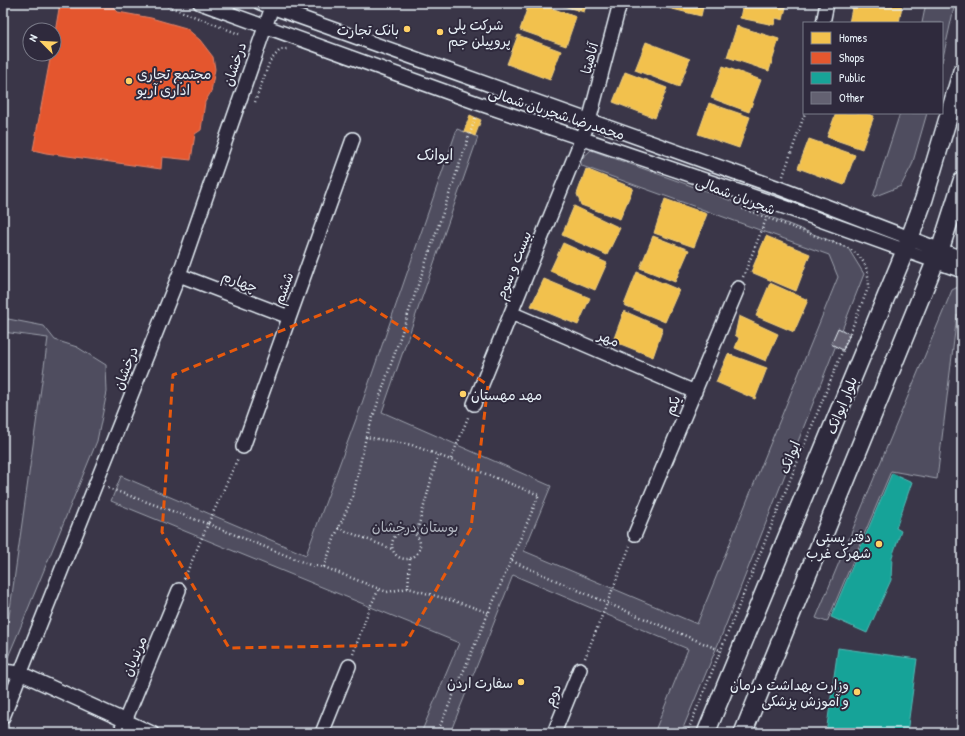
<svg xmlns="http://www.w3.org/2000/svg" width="965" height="736" font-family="'Patrick Hand','Playpen Sans Arabic',sans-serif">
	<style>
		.green { fill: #504e5f; stroke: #9ca0ac }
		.homes { fill: #f2c14e; stroke: #efcf81 }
		.shops { fill: #e4572e; stroke: #e5856b }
		.public { fill: #17a398; stroke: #56bab5 }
		.building { fill: #636171; stroke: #e8f1f8 }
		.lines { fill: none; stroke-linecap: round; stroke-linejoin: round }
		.minor-casing { stroke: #e8f1f8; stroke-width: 16 }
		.major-casing { stroke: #e8f1f8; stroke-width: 20 }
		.path { stroke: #e8f1f8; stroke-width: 2.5; stroke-dasharray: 1 3; stroke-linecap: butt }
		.minor { stroke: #2f2a3d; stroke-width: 13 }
		.major { stroke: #2f2a3d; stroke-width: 17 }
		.marked { fill: none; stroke: #e8590c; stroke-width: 3; stroke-dasharray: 8 5; stroke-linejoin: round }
		.poi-dot { fill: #ffd166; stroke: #2f2a3d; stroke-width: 1.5 }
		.labels { text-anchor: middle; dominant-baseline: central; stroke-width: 4; stroke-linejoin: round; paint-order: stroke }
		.poi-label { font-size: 14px; fill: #e8f1f8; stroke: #2f2a3d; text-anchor: end }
		.street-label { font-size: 14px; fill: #e8f1f8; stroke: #2f2a3d }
		.park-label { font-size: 14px; fill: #b3b8c2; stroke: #2f2a3d }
		.neighbourhood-label { font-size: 15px; fill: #e8f1f8; stroke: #2f2a3d }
	</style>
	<rect width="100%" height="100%" fill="#3a3648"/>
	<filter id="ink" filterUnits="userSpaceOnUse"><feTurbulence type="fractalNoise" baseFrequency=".025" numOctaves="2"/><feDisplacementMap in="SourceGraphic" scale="8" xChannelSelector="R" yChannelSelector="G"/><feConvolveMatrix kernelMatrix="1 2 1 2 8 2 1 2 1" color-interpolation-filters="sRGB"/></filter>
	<g filter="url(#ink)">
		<path class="green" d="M 926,3 L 955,3 L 942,62 L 942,23 L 922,23 Z
			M 900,113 L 927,113 L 912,165 L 901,186 L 873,197 Z
			M 457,129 L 478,137 L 382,412 L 551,486 L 524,551 L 697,624 L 838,277 L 829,255 L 582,166 L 580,160 L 591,150 L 714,194 L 848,248 L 864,274 L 721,637 L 681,733 L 654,733 L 688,649 L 513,575 L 450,733 L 421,733 L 459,643 L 111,501 L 121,476 L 306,555 L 362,403 Z
			M 958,287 L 962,288 L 962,315 L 957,315 L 937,479 L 891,471 L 827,622 L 816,618 L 952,290 Z
			M 3,318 L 44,326 L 55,340 L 77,347 L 106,365 L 107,392 L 97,441 L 19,631 L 8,657 L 3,659 L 48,338 L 3,332 Z"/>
		<path class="homes" d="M 529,3 L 538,3 L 576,17 L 566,46 L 520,30 Z
			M 553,3 L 587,3 L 584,12 Z
			M 657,3 L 704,3 L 701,16 L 656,5 Z
			M 743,3 L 787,3 L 783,20 L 776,18 L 774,25 L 740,18 Z
			M 853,3 L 887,3 L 902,6 L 899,23 L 849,23 Z
			M 737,26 L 779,39 L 769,71 L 727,57 Z
			M 518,35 L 561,51 L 550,80 L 507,64 Z
			M 646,42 L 690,59 L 679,87 L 635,70 Z
			M 723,66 L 761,80 L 749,112 L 711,98 Z
			M 625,72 L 667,88 L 655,118 L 613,102 Z
			M 709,103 L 750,117 L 739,148 L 698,134 Z
			M 836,113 L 865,113 L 874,116 L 862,149 L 827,137 Z
			M 470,115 L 481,120 L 475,136 L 464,131 Z
			M 809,139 L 855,155 L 844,185 L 798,168 Z
			M 586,169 L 633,188 L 620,219 L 581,205 L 577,194 Z
			M 665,199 L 707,214 L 694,247 L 654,233 Z
			M 574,206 L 620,228 L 607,255 L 562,235 Z
			M 653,236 L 689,250 L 675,282 L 640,268 Z
			M 766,236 L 810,254 L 796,291 L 751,272 Z
			M 563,243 L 607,263 L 595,290 L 550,271 Z
			M 637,272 L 679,290 L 665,322 L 624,305 Z
			M 544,279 L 590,298 L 578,325 L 531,306 Z
			M 770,283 L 808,300 L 794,332 L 756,316 Z
			M 624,311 L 663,328 L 653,357 L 613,341 Z
			M 739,316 L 778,334 L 766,361 L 735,348 L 739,338 L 735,335 Z
			M 728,354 L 767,368 L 755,399 L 716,382 Z"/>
		<path class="shops" d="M 60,3 L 110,4 L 118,12 L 151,18 L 186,28 L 200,40 L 213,57 L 215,69 L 211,92 L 205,102 L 201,130 L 195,134 L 191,160 L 162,157 L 161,169 L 46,153 L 33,150 L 51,54 L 54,54 L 54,38 Z"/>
		<path class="public" d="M 892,473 L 912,482 L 896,528 L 901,531 L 892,557 L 891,580 L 867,633 L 831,617 Z
			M 838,648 L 917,659 L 907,733 L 826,733 Z"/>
		<path class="building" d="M 838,328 L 850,334 L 843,350 L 831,344 Z"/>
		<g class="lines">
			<g class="minor-casing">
				<path id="minor" d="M 200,3 L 480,104 L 773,203 L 962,271
					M 260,3 L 779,188 L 962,258
					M 823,23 L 827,3
					M 179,275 L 289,317
					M 511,313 L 695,392
					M 474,404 L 589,121 L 620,3
					M 243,447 L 353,139
					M 635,534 L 738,288
					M 3,671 L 20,673 L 152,733
					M 3,717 L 179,275 L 272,7
					M 120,733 L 179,590
					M 322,733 L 349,666
					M 554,733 L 580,669"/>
			</g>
			<g class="major-casing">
				<path id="major" d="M 706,733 L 905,251 L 924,199 L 962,71
					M 743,733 L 940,250 L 962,181"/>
			</g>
			<path class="path" d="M 160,3 L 239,34
				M 255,102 L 270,61 L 280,50 L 287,49
				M 783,176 L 805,113
				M 743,277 L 767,217
				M 366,437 L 476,116
				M 451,459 L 469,415
				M 108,488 L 208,524 L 238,458
				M 338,528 L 392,549
				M392 545a14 14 0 1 1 28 0a14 14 0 1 1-28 0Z
				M 512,561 L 607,603 L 722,651
				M 324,567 L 336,534 L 353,496 L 366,437 L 412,445 L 438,455 L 416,535
				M 184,579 L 208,524 L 310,565 L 324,567 L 387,592 L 408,588 L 464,604 L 489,613
				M 408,588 L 410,559
				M 353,654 L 370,607 L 379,589
				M 585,658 L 630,546
				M 9,733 L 11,727
				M 437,733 L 539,495 L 438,455
				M 687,733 L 869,286 C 868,268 865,258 848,248 L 741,208"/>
			<use href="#minor" class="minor"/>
			<use href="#major" class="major"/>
		</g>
	</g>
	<path class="marked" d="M 359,299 L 488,385 L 471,528 L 405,645 L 229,648 L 162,532 L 173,375 Z"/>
	<g class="poi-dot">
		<circle cx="407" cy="29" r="4"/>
		<circle cx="440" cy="32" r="4"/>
		<circle cx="129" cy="81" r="4"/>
		<circle cx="463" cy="394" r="4"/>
		<circle cx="879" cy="544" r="4"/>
		<circle cx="521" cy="682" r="4"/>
		<circle cx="857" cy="692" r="4"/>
	</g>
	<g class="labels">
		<g class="poi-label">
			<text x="448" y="24" text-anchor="start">شرکت پلی<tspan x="448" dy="16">پروپیلن جم</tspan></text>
			<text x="399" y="29">بانک تجارت</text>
			<text x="137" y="73" text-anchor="start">مجتمع تجاری<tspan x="137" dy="16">اداری آريو</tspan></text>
			<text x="471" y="394" text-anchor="start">مهد مهستان</text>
			<text x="871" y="536">دفتر پستی<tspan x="871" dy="16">شهرک غرب</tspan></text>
			<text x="513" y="682">سفارت اردن</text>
			<text x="849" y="684">وزارت بهداشت درمان<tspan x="849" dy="16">و آموزش پزشکی</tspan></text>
		</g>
		<g class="street-label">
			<text transform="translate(589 58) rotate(-75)">آناهیتا</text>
			<text transform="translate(234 64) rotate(-71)">درخشان</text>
			<text transform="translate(557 113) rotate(18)">محمدرضا شجریان شمالی</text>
			<text transform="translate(736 195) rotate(21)">شجریان شمالی</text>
			<text transform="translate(513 265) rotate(-68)">بیست و سوم</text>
			<text transform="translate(240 281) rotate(20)">چهارم</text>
			<text transform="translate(283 288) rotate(-70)">ششم</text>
			<text transform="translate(609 338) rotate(23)">مهر</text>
			<text transform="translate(125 368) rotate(-69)">درخشان</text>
			<text transform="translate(672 405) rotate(-67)">یکم</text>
			<text transform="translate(841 405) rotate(-68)">بلوار ایوانک</text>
			<text transform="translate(789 457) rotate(-68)">ایوانک</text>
			<text transform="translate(134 656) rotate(-67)">مرنديان</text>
			<text transform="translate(552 695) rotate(-68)">دوم</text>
		</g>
		<g class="park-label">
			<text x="415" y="526">بوستان درخشان</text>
		</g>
		<g class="neighbourhood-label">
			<text x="435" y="154">ایوانک</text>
		</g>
	</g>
	<rect width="965" height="736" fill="none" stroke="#2f2a3d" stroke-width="16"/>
	<rect x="8" y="8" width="949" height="720" fill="none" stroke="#e8f1f8" stroke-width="1.5" filter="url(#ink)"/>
	<rect x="803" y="22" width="140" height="92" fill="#2f2a3d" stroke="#797a88"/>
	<rect x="811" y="32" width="20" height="12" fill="#f2c14e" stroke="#797a88"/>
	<text x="839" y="42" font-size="12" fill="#e8f1f8">Homes</text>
	<rect x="811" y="52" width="20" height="12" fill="#e4572e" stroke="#797a88"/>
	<text x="839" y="62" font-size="12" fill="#e8f1f8">Shops</text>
	<rect x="811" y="72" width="20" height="12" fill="#17a398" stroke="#797a88"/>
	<text x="839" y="82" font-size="12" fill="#e8f1f8">Public</text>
	<rect x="811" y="92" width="20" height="12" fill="#636171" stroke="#797a88"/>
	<text x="839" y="102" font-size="12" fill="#e8f1f8">Other</text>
	<g transform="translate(42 42) rotate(294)"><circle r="19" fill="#2f2a3d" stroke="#797a88"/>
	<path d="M0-3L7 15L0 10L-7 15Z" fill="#ffd166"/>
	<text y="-6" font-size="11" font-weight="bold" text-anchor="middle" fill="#e8f1f8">N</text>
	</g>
</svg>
